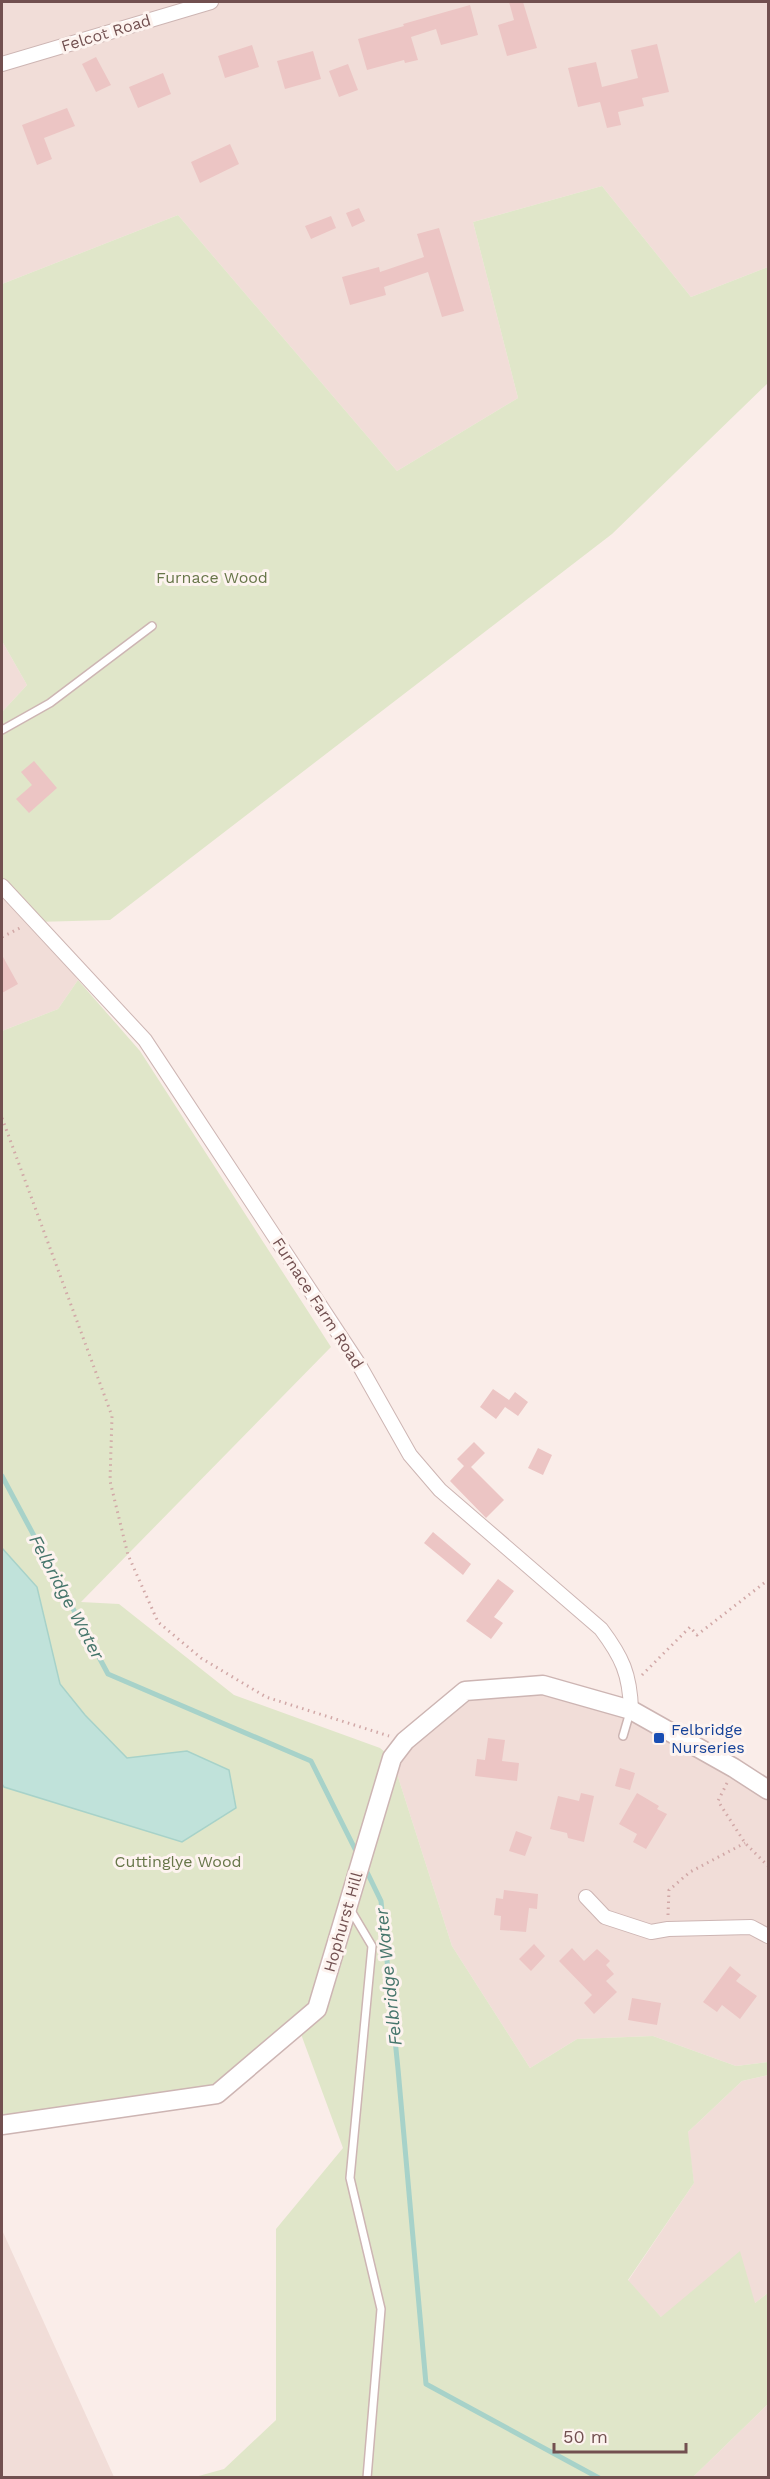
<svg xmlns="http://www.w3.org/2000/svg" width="770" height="2479" font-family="'Work Sans',sans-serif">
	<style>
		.residential { fill: #f1ddd8 }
		.green { fill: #e0e6c9 }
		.water { fill: #c0e2da; stroke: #a7d2c9; stroke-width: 1.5 }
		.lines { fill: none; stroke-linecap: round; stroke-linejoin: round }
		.stream { stroke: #a7d2c9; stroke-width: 5 }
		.building { fill: #ecc5c4 }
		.service-casing { stroke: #cdb5b3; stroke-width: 10 }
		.minor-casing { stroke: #cdb5b3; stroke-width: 16 }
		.tertiary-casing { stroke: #cdb5b3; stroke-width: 21 }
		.path { stroke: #d1a8a7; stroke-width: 3; stroke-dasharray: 1.5 4.5; stroke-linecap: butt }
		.service { stroke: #fff; stroke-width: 7 }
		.minor { stroke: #fff; stroke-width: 14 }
		.tertiary { stroke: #fff; stroke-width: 18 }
		.transit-dot { fill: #1a4fb4; stroke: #fdf3ef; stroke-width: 2 }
		.labels { text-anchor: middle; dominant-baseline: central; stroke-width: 6; stroke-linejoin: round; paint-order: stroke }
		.street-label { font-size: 16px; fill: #725050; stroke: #fdf3ef }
		.park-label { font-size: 16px; fill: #677649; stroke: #fdf3ef }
		.transit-label { font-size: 16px; fill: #164399; stroke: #fdf3ef; text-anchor: start }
		.water-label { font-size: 18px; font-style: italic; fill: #45756b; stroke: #fdf3ef }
	</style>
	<rect width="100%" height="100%" fill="#faede9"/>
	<path class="residential" d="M 2,2 L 768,2 L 768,267 L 691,297 L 602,186 L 473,222 L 518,398 L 397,471 L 178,215 L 2,284 Z
		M 2,641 L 27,685 L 2,712 Z
		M 2,897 L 25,920 L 35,922 L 78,980 L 58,1009 L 2,1031 Z
		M 543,1685 L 631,1710 L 768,1790 L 768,2062 L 736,2066 L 653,2036 L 577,2039 L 530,2068 L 452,1946 L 392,1758 L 465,1691 Z
		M 768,2075 L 768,2293 L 755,2303 L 661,2317 L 628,2281 L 694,2183 L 687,2133 L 742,2081 Z
		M 2,2230 L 114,2477 L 2,2477 Z
		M 768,2404 L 768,2477 L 693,2477 Z"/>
	<path class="green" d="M 602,186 L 691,297 L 768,267 L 768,383 L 612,534 L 110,920 L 35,922 L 25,920 L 2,897 L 2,712 L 27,685 L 2,641 L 2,284 L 178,215 L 397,471 L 518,398 L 473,222 Z
		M 78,980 L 140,1051 L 331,1347 L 81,1602 L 119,1604 L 234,1695 L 380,1748 L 392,1758 L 452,1946 L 530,2068 L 577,2039 L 653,2036 L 736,2066 L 768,2062 L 768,2075 L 742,2081 L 688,2132 L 694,2183 L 628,2280 L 661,2317 L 740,2251 L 755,2303 L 768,2293 L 768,2404 L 693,2477 L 195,2477 L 224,2469 L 276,2420 L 276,2229 L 343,2148 L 298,2026 L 217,2094 L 2,2125 L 2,1031 L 58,1009 Z"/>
	<path class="water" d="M 2,1548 L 37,1587 L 60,1684 L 85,1715 L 127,1758 L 187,1751 L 229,1770 L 236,1808 L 182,1842 L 4,1787 L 2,1784 Z"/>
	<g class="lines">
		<path class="stream" d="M 2,1476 L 108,1674 L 311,1761 L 358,1855
			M 365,1868 L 381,1901 L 398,2069 L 426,2384 L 599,2478"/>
	</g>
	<path class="building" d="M 509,2 L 523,2 L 537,48 L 507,56 L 498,25 L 514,20 Z
		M 470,5 L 478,35 L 441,45 L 436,29 L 411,37 L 418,60 L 405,63 L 404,60 L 367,70 L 358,39 L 404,26 L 403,24 Z
		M 657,44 L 669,92 L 642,98 L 644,106 L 618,112 L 621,125 L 607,128 L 600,102 L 578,107 L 568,68 L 596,62 L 602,87 L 638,78 L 631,50 Z
		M 252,45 L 259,67 L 225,78 L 218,56 Z
		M 313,51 L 321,79 L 285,89 L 277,61 Z
		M 96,57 L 111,85 L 96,92 L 82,64 Z
		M 348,64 L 358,90 L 339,97 L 329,71 Z
		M 163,73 L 171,94 L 138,108 L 129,87 Z
		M 67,108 L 75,126 L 44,138 L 52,159 L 37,165 L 22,125 Z
		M 230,144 L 239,164 L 200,183 L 191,162 Z
		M 359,208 L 365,221 L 352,227 L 346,213 Z
		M 331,216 L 336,228 L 311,239 L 305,226 Z
		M 439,228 L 464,311 L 442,317 L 428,272 L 384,287 L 386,295 L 350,305 L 342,277 L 379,267 L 380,272 L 424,257 L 417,234 Z
		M 34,761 L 57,788 L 29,813 L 16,799 L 32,785 L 21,772 Z
		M 2,955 L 18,984 L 2,993 Z
		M 493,1389 L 509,1400 L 515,1392 L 528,1402 L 518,1416 L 505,1407 L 496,1419 L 480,1407 Z
		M 474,1442 L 485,1453 L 471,1467 L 504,1500 L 486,1518 L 450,1481 L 464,1466 L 457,1459 Z
		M 538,1448 L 552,1455 L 543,1475 L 528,1468 Z
		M 433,1532 L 471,1564 L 463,1575 L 424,1543 Z
		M 498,1579 L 514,1591 L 494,1617 L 503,1623 L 491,1639 L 466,1621 Z
		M 488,1738 L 505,1740 L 502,1761 L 519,1763 L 517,1781 L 475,1776 L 477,1759 L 485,1760 Z
		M 620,1768 L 635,1773 L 630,1790 L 615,1786 Z
		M 581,1793 L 594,1796 L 584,1842 L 568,1838 L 567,1833 L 550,1829 L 558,1796 L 579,1801 Z
		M 637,1793 L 659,1806 L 657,1809 L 667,1814 L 646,1849 L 633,1842 L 637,1834 L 619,1824 Z
		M 516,1831 L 532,1837 L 525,1856 L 509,1851 Z
		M 504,1890 L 538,1894 L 537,1909 L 529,1908 L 526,1932 L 500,1930 L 501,1916 L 494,1915 L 496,1898 L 503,1899 Z
		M 534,1944 L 545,1956 L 531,1971 L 519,1959 Z
		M 572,1948 L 584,1961 L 597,1949 L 610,1961 L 606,1965 L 614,1974 L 606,1981 L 617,1992 L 594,2014 L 584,2003 L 592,1995 L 559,1961 Z
		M 730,1966 L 741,1975 L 736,1981 L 757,1996 L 740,2019 L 722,2005 L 717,2012 L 703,2002 Z
		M 632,1998 L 661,2003 L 657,2025 L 628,2020 Z"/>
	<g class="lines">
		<g class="service-casing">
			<path id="service" d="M 2,730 L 50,703 L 152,626
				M 623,1736 L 630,1712
				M 350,1909 L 372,1946 L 350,2178 L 381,2309 L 367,2478"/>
		</g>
		<g class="minor-casing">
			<path id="minor" d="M 2,64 L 211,2
				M 2,886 L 145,1040 L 358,1363 L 410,1455 L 440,1490 L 601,1629 C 622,1657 630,1674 631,1710
				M 586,1897 L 605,1917 L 651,1932 L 668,1929 L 751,1927 L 768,1936"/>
		</g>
		<g class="tertiary-casing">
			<path id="tertiary" d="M 2,2125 L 217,2094 L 317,2009 L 392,1758 L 405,1741 L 465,1691 L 543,1685 L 631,1710 L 734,1768 L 768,1790"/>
		</g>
		<path class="path" d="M 2,937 L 20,928
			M 2,1118 L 112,1416 L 110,1481 L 128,1555 L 158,1622 L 201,1658 L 266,1697 L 389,1736
			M 642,1675 L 690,1627 L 697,1635 L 768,1580
			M 727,1783 L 718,1801 L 745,1843 L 768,1866
			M 668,1915 L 669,1890 L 690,1872 L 745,1843"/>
		<use href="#service" class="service"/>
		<use href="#minor" class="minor"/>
		<use href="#tertiary" class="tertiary"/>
	</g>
	<rect class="transit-dot" x="653" y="1732" width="12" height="12" rx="3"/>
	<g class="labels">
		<g class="street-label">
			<text transform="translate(106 33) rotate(-17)">Felcot Road</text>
			<text transform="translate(318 1303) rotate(57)">Furnace Farm Road</text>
			<text transform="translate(343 1922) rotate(-74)">Hophurst Hill</text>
		</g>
		<g class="park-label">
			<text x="212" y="577">Furnace Wood</text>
			<text x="178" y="1861">Cuttinglye Wood</text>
		</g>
		<g class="transit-label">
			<text x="671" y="1729">Felbridge<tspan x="671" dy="18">Nurseries</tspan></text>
		</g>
		<g class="water-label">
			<text transform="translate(67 1597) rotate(62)">Felbridge Water</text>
			<text transform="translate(388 1977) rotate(-96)">Felbridge Water</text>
		</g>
	</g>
	<rect width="770" height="2479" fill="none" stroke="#725050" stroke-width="6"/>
	<path d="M554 2443v9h132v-9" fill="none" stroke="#725050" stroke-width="3"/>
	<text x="563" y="2443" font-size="18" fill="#725050" stroke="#fdf3ef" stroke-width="4.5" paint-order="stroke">50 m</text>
</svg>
